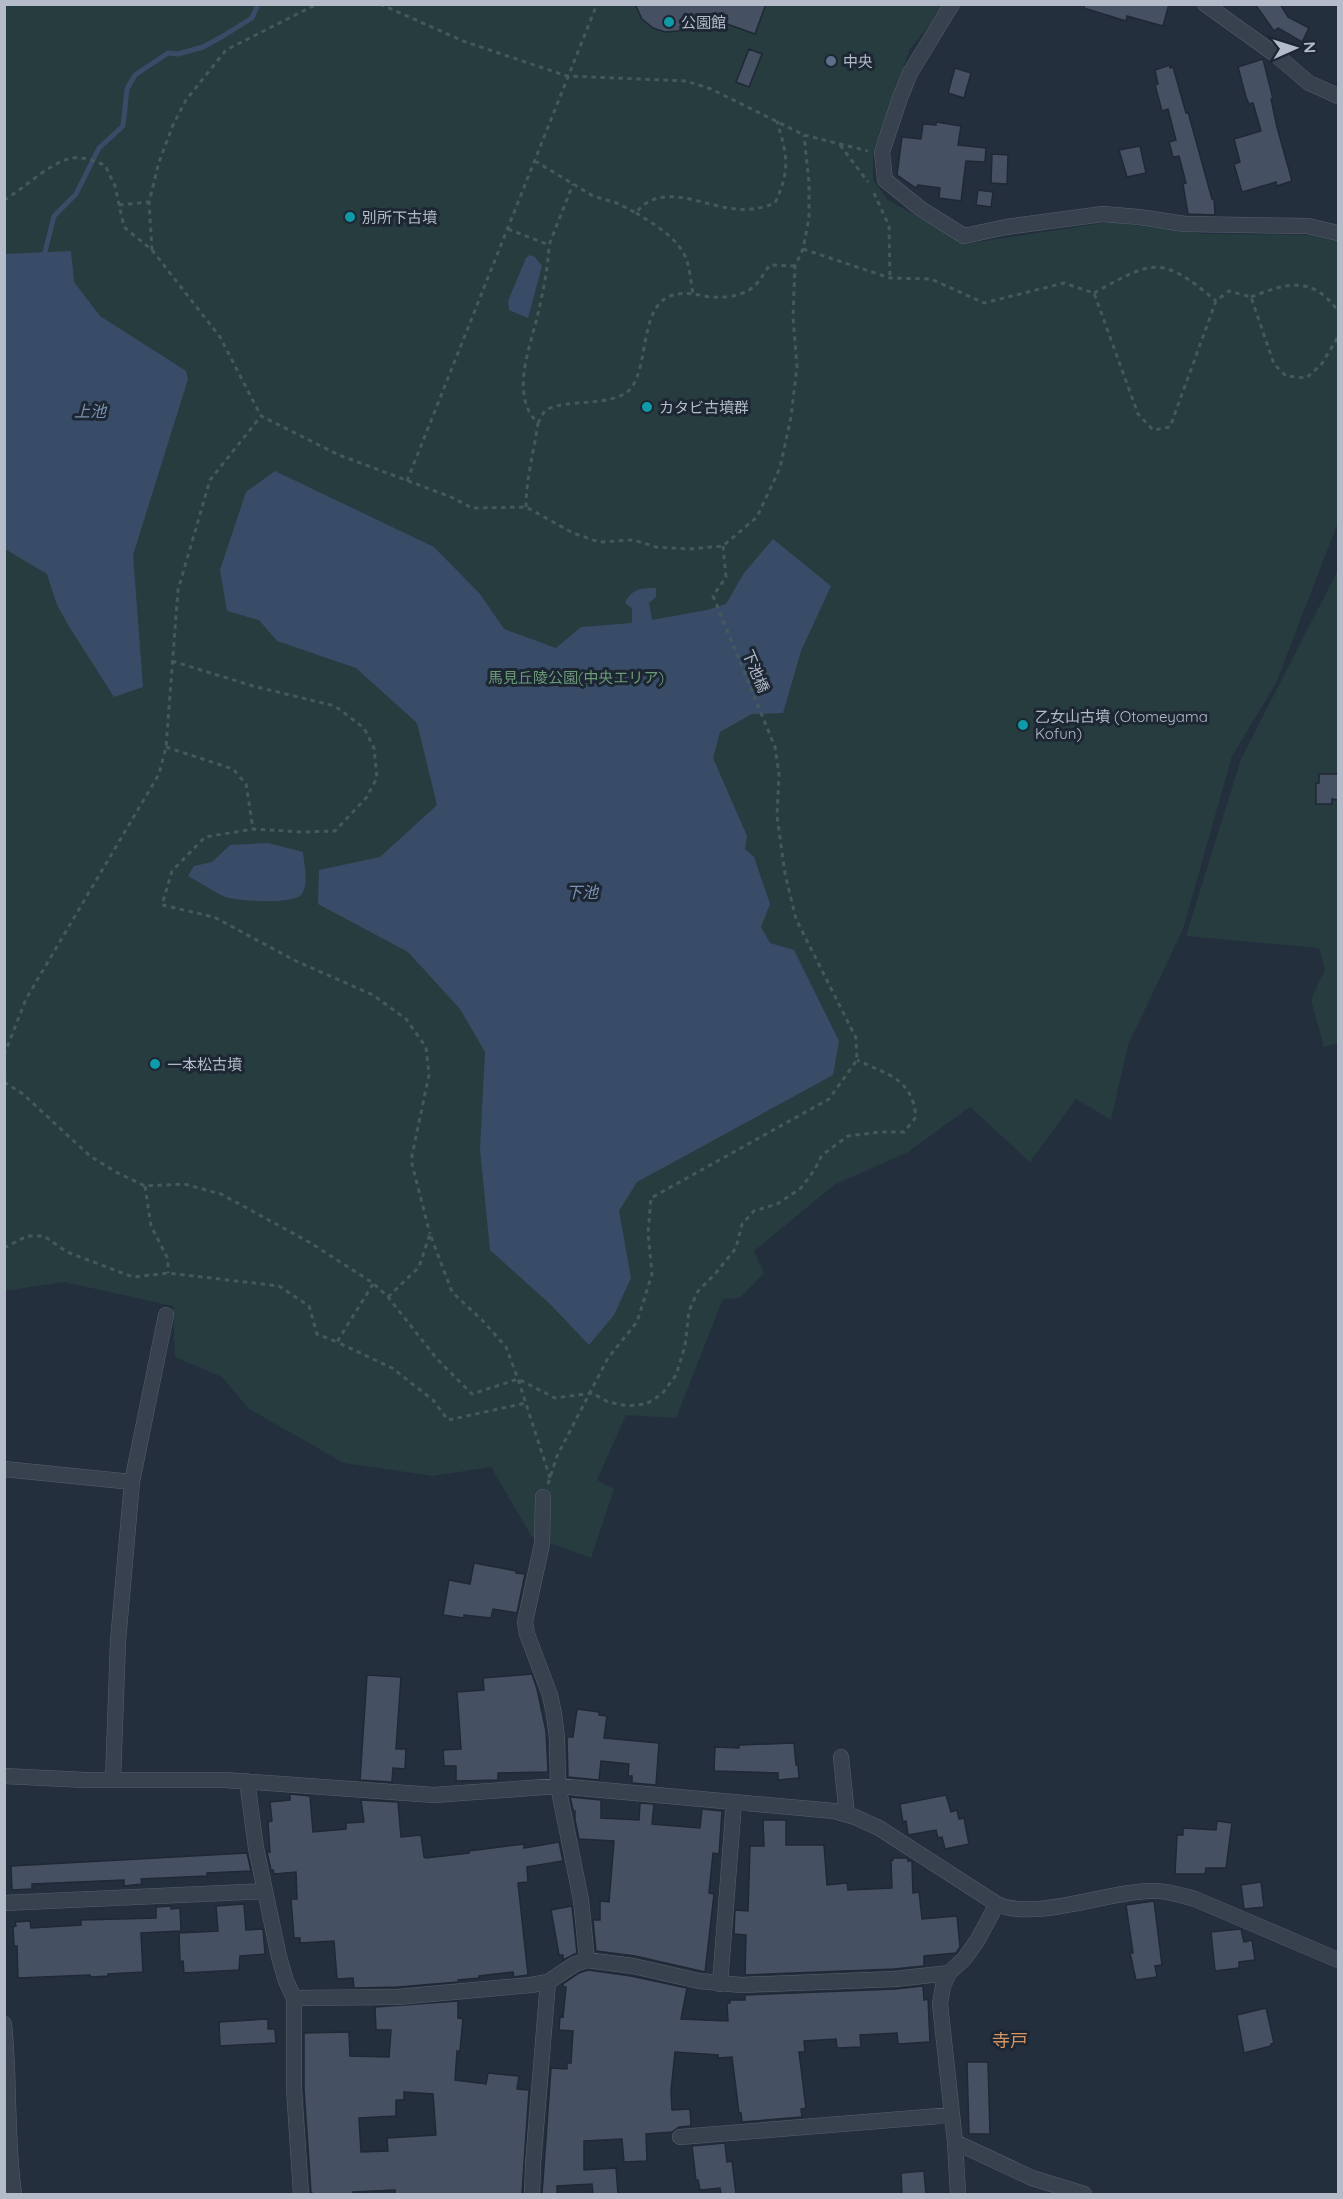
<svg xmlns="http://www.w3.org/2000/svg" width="1343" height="2199" font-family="Quicksand,'Noto Sans JP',sans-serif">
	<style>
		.green { fill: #263c3f }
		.water { fill: #394c67 }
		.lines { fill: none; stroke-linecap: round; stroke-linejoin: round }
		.stream { stroke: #394c67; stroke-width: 5 }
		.building { fill: #455162; stroke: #1f2835; stroke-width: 1.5; fill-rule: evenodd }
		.minor-casing { stroke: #565f6c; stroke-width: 16 }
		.path { stroke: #44595c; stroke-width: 3; stroke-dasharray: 4.5 4.5; stroke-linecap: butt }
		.minor { stroke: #38414e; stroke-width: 15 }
		.culture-dot { fill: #0f9aa8; stroke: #1d2633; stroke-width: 2 }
		.service-dot { fill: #5c6f8a; stroke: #1d2633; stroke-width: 2 }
		.labels { text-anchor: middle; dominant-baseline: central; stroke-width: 6; stroke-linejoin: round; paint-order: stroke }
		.poi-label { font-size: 15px; fill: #b4bcc9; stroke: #1d2633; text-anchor: start }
		.street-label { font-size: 15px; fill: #b4bcc9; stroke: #1d2633 }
		.park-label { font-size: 15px; fill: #6b9a76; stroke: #1d2633 }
		.water-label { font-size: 16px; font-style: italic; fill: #7c92b1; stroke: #1d2633 }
		.quarter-label { font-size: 18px; fill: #d59563; stroke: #1d2633 }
	</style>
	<rect width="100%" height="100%" fill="#242f3e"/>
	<path class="green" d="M 4,5 L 945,5 L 910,49 L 873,152 L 873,180 L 888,200 L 965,244 L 1110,222 L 1203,234 L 1314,235 L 1338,240 L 1337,525 L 1276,683 L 1232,756 L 1183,929 L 1128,1045 L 1111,1120 L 1076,1099 L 1030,1162 L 970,1107 L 908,1152 L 834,1185 L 754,1251 L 764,1273 L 740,1298 L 723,1299 L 676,1418 L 626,1415 L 597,1480 L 614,1489 L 591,1558 L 532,1537 L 491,1467 L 433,1476 L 344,1463 L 249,1409 L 222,1377 L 175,1357 L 173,1306 L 64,1282 L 10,1290 L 5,1289 Z
		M 1338,570 L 1338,1043 L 1324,1047 L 1311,1000 L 1325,969 L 1319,948 L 1186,936 L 1241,759 Z"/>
	<path class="water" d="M 71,251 L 74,282 L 100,316 L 186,371 L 188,379 L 133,555 L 143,687 L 114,697 L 70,628 L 57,605 L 47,574 L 5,549 L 5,254 Z
		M 530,255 L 535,257 L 542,266 L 528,318 L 509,310 L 508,301 L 526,258 Z
		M 275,471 L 434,547 L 480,594 L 504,629 L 556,648 L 581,627 L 632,623 L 632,608 L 625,603 C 631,589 642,588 656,588 L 656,597 L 649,603 L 652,620 L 707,610 L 726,604 L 744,573 L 773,539 L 831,586 L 801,651 L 783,713 L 752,714 L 720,732 L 713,758 L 747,836 L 745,849 L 754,857 L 770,904 L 761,927 L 770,943 L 794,950 L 839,1041 L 833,1075 L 637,1182 L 619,1211 L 631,1278 L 614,1315 L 589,1345 L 550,1304 L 490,1250 L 480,1149 L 485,1052 L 460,1009 L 408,952 L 318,904 L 319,870 L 380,857 L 437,805 L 417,723 L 356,668 L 277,641 L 259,620 L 227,611 L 220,570 L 246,492 Z
		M 268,843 L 303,852 C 304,864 309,883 302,894 C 295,905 237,901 225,897 C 212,891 200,882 188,876 L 194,866 L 212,862 L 230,845 Z"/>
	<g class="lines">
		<path class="stream" d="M 45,252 L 54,216 L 76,194 L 99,148 L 123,126 L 127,89 L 135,75 L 168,53 L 178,54 L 203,47 L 223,36 L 252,18 L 258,4"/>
	</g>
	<path class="building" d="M 635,4 L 766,4 L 755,34 L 699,14 L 690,25 L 678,31 L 665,32 L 653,28 L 642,19 Z
		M 1084,4 L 1169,4 L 1163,26 L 1127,16 L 1126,21 L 1084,8 Z
		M 1255,4 L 1280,4 L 1288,17 L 1309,28 L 1302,42 L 1278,28 L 1274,31 Z
		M 749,49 L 762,54 L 749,87 L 736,82 Z
		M 1263,59 L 1273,99 L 1271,99 L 1277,127 L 1292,181 L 1277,186 L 1276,182 L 1242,192 L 1234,164 L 1240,162 L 1234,139 L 1261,131 L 1253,103 L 1249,104 L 1246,97 L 1238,67 Z
		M 1170,65 L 1170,68 L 1173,67 L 1186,113 L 1188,112 L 1212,199 L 1214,199 L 1215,215 L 1188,214 L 1183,184 L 1186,183 L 1179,156 L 1173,157 L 1169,142 L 1176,140 L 1168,109 L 1162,111 L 1155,85 L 1158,84 L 1155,70 Z
		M 955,68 L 971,73 L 964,98 L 948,93 Z
		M 936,122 L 961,126 L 958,145 L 986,148 L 985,162 L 966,161 L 961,201 L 939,198 L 940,188 L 918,185 L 916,188 L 897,175 L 902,137 L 921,139 L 923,124 L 936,125 Z
		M 1140,146 L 1146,173 L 1127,177 L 1119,150 Z
		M 992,154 L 1008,155 L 1007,184 L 991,183 Z
		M 978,190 L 993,192 L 991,207 L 976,205 Z
		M 1319,774 L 1338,774 L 1338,800 L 1332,799 L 1332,804 L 1316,804 L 1316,783 L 1319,783 Z
		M 474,1563 L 516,1571 L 516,1573 L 525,1574 L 517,1613 L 493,1609 L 491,1618 L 464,1615 L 464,1618 L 443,1615 L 449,1580 L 470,1584 Z
		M 532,1674 L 537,1689 L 546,1731 L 548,1772 L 498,1773 L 498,1780 L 456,1781 L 456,1766 L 444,1766 L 443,1750 L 461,1749 L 457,1692 L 484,1690 L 483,1678 Z
		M 367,1675 L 401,1677 L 396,1749 L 406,1749 L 405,1769 L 393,1768 L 392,1782 L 360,1780 Z
		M 577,1709 L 599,1712 L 599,1715 L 607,1716 L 604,1738 L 659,1743 L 656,1785 L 632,1783 L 632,1776 L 628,1776 L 629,1764 L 601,1761 L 599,1780 L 568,1777 L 567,1737 L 573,1737 Z
		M 794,1743 L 796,1765 L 798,1765 L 799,1778 L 778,1780 L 778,1773 L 714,1771 L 715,1747 L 739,1748 L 739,1745 Z
		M 290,1794 L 310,1796 L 313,1832 L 346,1829 L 346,1823 L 364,1822 L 361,1800 L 398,1802 L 401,1837 L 421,1835 L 424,1857 L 426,1858 L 469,1853 L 469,1851 L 524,1844 L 524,1848 L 559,1842 L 563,1861 L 527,1867 L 528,1882 L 518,1883 L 528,1975 L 514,1977 L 513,1972 L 479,1976 L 479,1978 L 458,1980 L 458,1982 L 398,1987 L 354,1988 L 353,1978 L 337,1979 L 334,1941 L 300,1943 L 300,1938 L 294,1938 L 291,1899 L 297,1899 L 296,1872 L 274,1874 L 273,1870 L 271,1870 L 267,1852 L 270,1852 L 268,1822 L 272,1821 L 270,1802 L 290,1800 Z
		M 946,1795 L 951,1812 L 957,1810 L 959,1819 L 964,1818 L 969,1844 L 945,1849 L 942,1837 L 938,1838 L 936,1830 L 908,1835 L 906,1821 L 903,1822 L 900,1804 Z
		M 570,1797 L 601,1800 L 601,1818 L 639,1820 L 640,1803 L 654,1804 L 652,1824 L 700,1828 L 702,1809 L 722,1811 L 719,1854 L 713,1853 L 709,1893 L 714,1894 L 705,1972 L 635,1956 L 596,1951 L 593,1920 L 600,1920 L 600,1901 L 609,1902 L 614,1841 L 579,1839 L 575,1820 L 575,1811 L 573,1810 Z
		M 763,1820 L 786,1820 L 786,1845 L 824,1845 L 827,1885 L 847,1883 L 848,1890 L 892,1888 L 891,1861 L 893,1860 L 893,1858 L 907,1858 L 908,1861 L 912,1861 L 913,1893 L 919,1892 L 922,1919 L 957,1916 L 960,1947 L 956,1953 L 924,1956 L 924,1966 L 894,1969 L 745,1975 L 746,1935 L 734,1934 L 735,1910 L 748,1911 L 750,1846 L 764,1846 Z
		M 1217,1821 L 1232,1823 L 1226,1868 L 1206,1868 L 1205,1874 L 1175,1874 L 1177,1835 L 1183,1835 L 1183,1828 L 1216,1830 Z
		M 247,1853 L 251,1871 L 207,1873 L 207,1876 L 141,1879 L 142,1884 L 124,1886 L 124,1880 L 32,1884 L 32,1889 L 12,1890 L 11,1866 Z
		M 1261,1882 L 1264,1907 L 1244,1909 L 1241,1885 Z
		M 1154,1901 L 1162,1965 L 1155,1966 L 1157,1977 L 1136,1980 L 1130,1953 L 1133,1953 L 1126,1905 Z
		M 244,1904 L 246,1930 L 263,1929 L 265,1954 L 240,1956 L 239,1970 L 184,1973 L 183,1961 L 180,1962 L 179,1933 L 218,1931 L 216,1906 Z
		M 171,1906 L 171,1909 L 180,1908 L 181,1931 L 141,1933 L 143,1972 L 108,1974 L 108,1976 L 91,1977 L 90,1975 L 18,1978 L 17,1946 L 14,1946 L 13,1927 L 16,1926 L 15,1922 L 30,1921 L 31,1928 L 81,1925 L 81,1920 L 156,1918 L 156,1907 Z
		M 572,1906 L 577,1953 L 563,1960 L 563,1955 L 559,1955 L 551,1910 Z
		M 1241,1929 L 1244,1942 L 1252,1940 L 1255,1960 L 1239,1962 L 1239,1968 L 1215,1971 L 1211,1932 Z
		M 588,1970 L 631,1976 L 687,1988 L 681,2019 L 728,2021 L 727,2003 L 730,2003 L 730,2000 L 745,2000 L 745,1995 L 895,1989 L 923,1986 L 924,2000 L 928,1999 L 930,2042 L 898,2044 L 897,2033 L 860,2035 L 861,2047 L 837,2048 L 836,2039 L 804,2041 L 805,2052 L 799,2052 L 806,2108 L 801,2109 L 802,2117 L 742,2122 L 741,2113 L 739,2113 L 732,2057 L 718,2058 L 718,2055 L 675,2052 L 671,2091 L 672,2110 L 690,2109 L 691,2126 L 679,2127 L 672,2132 L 646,2134 L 647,2161 L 624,2162 L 622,2139 L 584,2141 L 584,2170 L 616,2168 L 618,2194 L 593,2194 L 592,2184 L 557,2186 L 557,2194 L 542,2194 L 551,2068 L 567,2069 L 567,2063 L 571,2063 L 573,2031 L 559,2030 L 560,2016 L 563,2017 L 566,1987 L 563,1987 L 563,1984 L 579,1973 Z
		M 458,2001 L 458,2018 L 463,2019 L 460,2051 L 457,2051 L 455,2080 L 486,2084 L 488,2073 L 519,2076 L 517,2089 L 529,2090 L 522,2194 L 395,2194 L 395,2190 L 353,2192 L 353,2194 L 313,2194 L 311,2192 L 304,2089 L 304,2033 L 349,2032 L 350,2056 L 389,2057 L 391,2030 L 376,2030 L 375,2007 ZM 404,2092 L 433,2094 L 436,2135 L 387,2138 L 388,2151 L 361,2152 L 359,2118 L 396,2116 L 396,2100 L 404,2100 Z
		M 1266,2008 L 1274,2043 L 1271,2044 L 1271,2046 L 1244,2053 L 1237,2015 Z
		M 268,2019 L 268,2029 L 275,2029 L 276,2043 L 220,2046 L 219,2022 Z
		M 967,2062 L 988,2062 L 990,2134 L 969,2134 Z
		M 725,2143 L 727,2162 L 732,2161 L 736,2194 L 721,2194 L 720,2188 L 700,2190 L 698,2180 L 696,2180 L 692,2146 Z
		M 924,2171 L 926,2194 L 902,2194 L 901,2173 Z"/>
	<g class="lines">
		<g class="minor-casing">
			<path id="minor" d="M 952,4 L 910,73 L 900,98 L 882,152 L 885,180 L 921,209 L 964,236 L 1006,227 L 1103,214 L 1139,217 L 1185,224 L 1308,226 L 1338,233
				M 1205,4 L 1276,55 L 1309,83 L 1338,96
				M 4,1469 L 132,1482
				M 543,1497 L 542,1544 L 525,1622 L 527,1634 L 550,1695 L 554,1714 L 557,1738 L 558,1786 L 581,1900 L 587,1960
				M 841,1757 L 847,1815
				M 4,1776 L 85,1780 L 225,1780 L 434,1795 L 558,1786 L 834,1811 L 855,1817 L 879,1828 L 997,1904 C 1035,1921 1106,1892 1149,1891 C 1165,1890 1180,1895 1195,1899 L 1338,1960
				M 113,1780 L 118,1641 L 132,1482 L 166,1315
				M 247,1781 L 256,1848 L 279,1957 L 286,1981 L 294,1998 L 294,2089 L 301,2194
				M 4,1903 L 265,1891
				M 720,1984 L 734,1802
				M 294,1998 L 398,1997 L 531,1985 L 548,1982 L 575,1964 L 587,1960 L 633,1966 L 699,1981 L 741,1985 L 895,1979 L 949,1973
				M 4,2024 C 10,2081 6,2138 14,2194
				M 680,2137 L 952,2115
				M 955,2142 L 1032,2178 L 1084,2194
				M 532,2194 L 533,2164 L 548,1982
				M 958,2194 L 955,2142 L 940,2004 L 943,1986 L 949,1973 L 964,1959 L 977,1941 L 997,1904"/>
		</g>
		<path class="path" d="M 380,4 L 463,41 L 567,76 L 686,81 L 711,89 L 804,135 L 868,151
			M 840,145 L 868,182
			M 535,161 L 593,196 L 617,203 L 636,213 C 659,182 699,204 729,208 C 745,211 761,209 775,203 C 791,169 787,155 777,121
			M 874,193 L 889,226 L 890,278
			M 4,200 C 25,189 58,153 82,158 C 90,159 98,163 105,165 L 115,186 L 124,227 L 152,250 L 220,337 L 261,416 L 339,455 L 451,497 L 472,508 L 526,507 L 573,533 L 599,542 L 634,540 L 656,547 L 689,549 L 723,546 L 757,517 L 780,468 L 791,417 L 797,367 L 793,317 L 795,266 L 803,249 L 809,218 L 809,182 L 804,135
			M 119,205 L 149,202
			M 636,213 C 655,225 679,238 687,261 C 690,271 691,283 693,294
			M 508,229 L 549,245 L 573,184
			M 803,249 L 890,278 L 931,279 L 984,303 L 1064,283 L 1094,293 L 1138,414 L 1153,430 L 1170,427 L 1216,301 L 1229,291 L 1251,297 L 1274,364 L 1286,376 L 1306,378 L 1321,365 L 1338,337
			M 152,250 L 149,202 L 159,162 L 173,125 L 186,100 L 226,50 L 317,4
			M 1094,293 C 1153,260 1162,255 1216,301
			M 1251,297 C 1287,283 1312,275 1338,311
			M 538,423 C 540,420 542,414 545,411 C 564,397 616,409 632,387 C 649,362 640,304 673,295 C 684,292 694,294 705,296 C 718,299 743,297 753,287 C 760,282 764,272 770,265 L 795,266
			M 407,481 L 597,4
			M 526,507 C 526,479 534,451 538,423 C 511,398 528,352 536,322 C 542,297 548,270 549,245
			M 172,661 L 253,686 L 335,706 L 364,728 L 374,748 L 377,778 L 366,798 L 335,831 L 302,832 L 253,829 L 205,837 L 172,871 L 162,905 L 214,917 L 296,961 L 373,995 L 406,1019 L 426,1047 L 429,1075 L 411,1160 L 430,1234
			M 166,747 L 233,769 L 246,784 L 253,829
			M 4,1055 L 26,999 L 159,774 L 166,747 L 178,590 L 210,480 L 261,416
			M 4,1066 L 5,1082
			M 4,1082 L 23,1094 L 90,1156 L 116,1172 L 145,1186 L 184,1184 L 221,1194 L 309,1242 L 373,1283 L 388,1297 L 437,1359 L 472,1394 L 518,1379 L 555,1398 L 592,1393 L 608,1402 L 628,1406 L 646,1404 L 662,1394 L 676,1375 L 685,1346 L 689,1311 L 698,1291 L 715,1274 L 736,1248 L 742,1224 L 754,1211 L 777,1204 L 801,1188 L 815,1169 L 822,1155 L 848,1136 L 880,1132 L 904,1132 L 916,1117 C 912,1078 888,1075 857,1060
			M 145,1186 L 151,1226 L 168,1259 L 168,1273
			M 4,1248 L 27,1236 L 44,1236 L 67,1252 L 133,1277 L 168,1273 L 279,1286 L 309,1306 L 317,1334 L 337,1342
			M 373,1284 L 337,1342 L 392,1368 L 433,1400 L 448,1420 L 526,1403
			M 388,1297 L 419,1267 L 430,1234 L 452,1292 L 483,1321 L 506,1347 L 518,1379 L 550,1478
			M 548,1484 L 557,1456 L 608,1358 L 637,1322 L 652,1274 L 648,1233 L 651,1198 L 829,1099 L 857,1060 L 856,1038 L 796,919 L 785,874 L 777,816 L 779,774 L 775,747 L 713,596 L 726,577 L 723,546"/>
		<use href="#minor" class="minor"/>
	</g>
	<g class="culture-dot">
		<circle cx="669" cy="22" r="6"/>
		<circle cx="350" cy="217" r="6"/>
		<circle cx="647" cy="407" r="6"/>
		<circle cx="1023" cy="725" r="6"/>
		<circle cx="155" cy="1064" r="6"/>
	</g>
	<circle class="service-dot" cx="831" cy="61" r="6"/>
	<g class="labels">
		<g class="poi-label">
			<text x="681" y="22">公園館</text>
			<text x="843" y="61">中央</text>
			<text x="362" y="217">別所下古墳</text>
			<text x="659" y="407">カタビ古墳群</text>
			<text x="1035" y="716">乙女山古墳 (Otomeyama<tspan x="1035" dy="17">Kofun)</tspan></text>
			<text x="167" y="1064">一本松古墳</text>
		</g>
		<g class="street-label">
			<text transform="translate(756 671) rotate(67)">下池橋</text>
		</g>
		<g class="park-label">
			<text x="576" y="677">馬見丘陵公園(中央エリア)</text>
		</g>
		<g class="water-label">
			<text x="90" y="411">上池</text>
			<text x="582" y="892">下池</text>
		</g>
		<g class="quarter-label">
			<text x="1010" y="2040">寺戸</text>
		</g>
	</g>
	<rect width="1343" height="2199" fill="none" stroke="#b4bcc9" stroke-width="12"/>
	<g transform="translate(1295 48) rotate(87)" stroke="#1d2633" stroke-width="4.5" paint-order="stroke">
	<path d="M0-4.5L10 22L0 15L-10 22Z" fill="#b4bcc9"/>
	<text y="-9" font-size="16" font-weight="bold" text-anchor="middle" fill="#b4bcc9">N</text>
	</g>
</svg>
